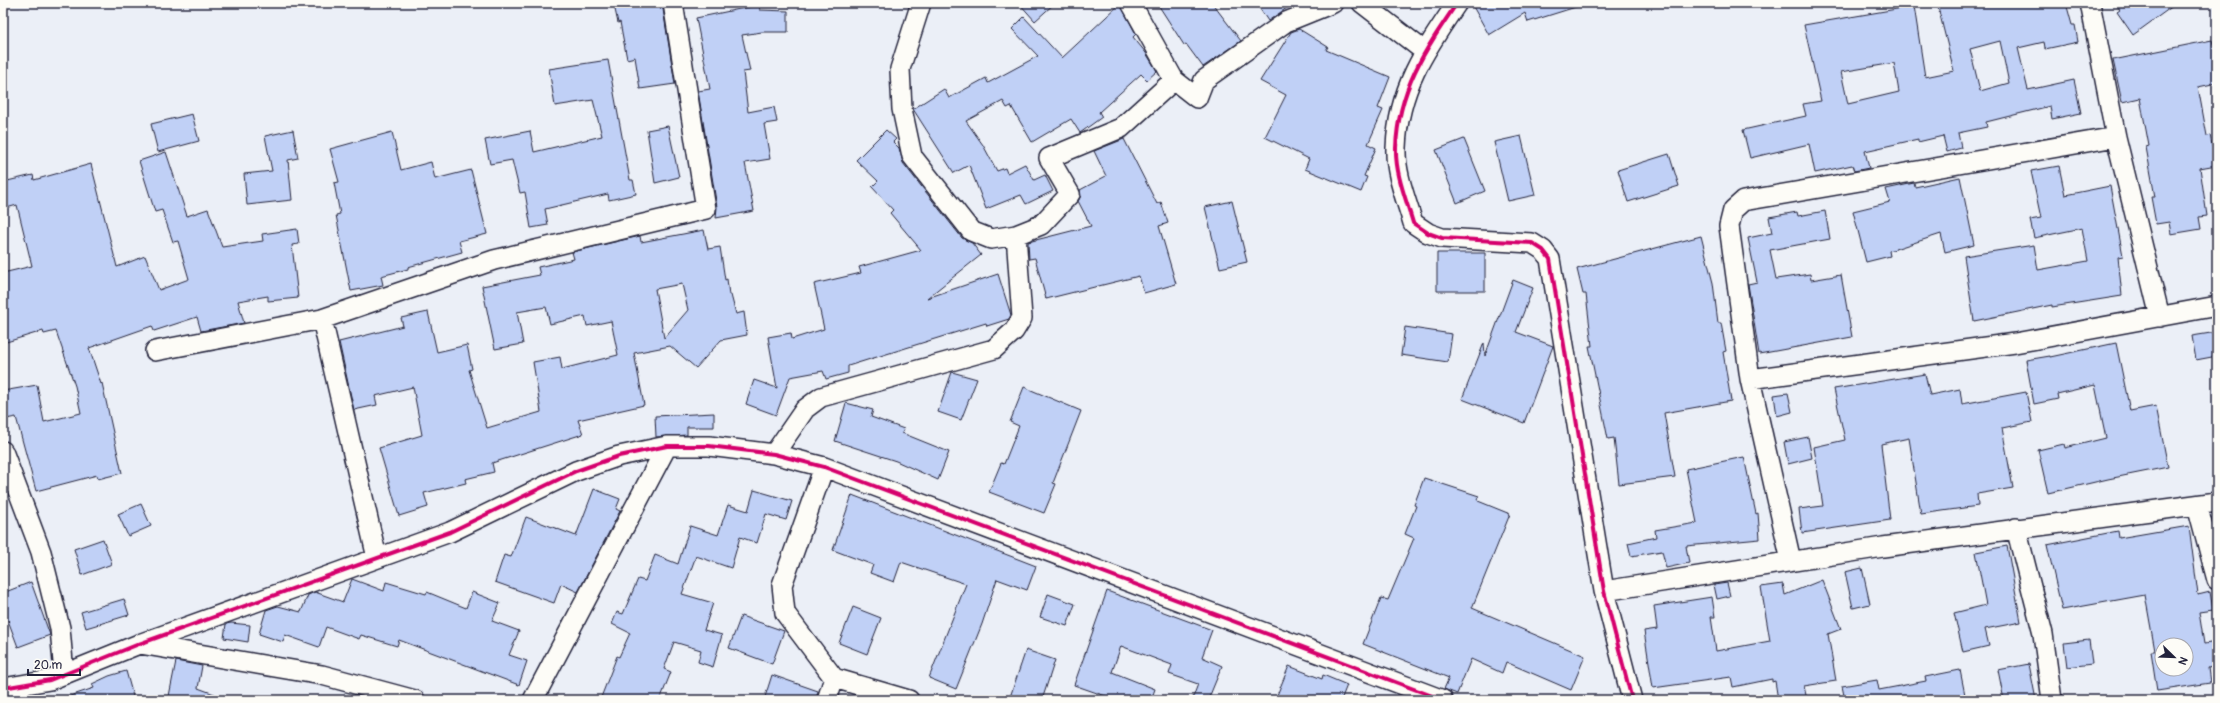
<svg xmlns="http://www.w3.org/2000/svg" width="2220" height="703" font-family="Pangolin,sans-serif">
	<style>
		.building { fill: #c0d0f6; stroke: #22223b; fill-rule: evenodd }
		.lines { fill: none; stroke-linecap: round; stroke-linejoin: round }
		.street-casing { stroke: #22223b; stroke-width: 22 }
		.street { stroke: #fdfcf7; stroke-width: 19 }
		.cycleway-casing { stroke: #fdfcf7; stroke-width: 6 }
		.cycleway { stroke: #d6006c; stroke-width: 4 }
	</style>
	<rect width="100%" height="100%" fill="#ebeff7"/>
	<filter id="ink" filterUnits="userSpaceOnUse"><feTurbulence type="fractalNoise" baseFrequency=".025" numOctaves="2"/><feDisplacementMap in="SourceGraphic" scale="8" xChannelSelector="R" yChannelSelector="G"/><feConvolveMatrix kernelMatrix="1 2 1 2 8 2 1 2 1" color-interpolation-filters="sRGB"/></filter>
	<g filter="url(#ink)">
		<path class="building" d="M 622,3 L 662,3 L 675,84 L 640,89 L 635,57 L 627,59 L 620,22 L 618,23 L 614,5 Z
			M 1019,3 L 1055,3 L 1035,21 Z
			M 1157,3 L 1212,3 L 1241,41 L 1203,67 L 1186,44 L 1184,45 Z
			M 1256,3 L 1294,3 L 1268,21 Z
			M 1471,3 L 1578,3 L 1579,6 L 1528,22 L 1525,13 L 1489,35 Z
			M 1937,3 L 2066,3 L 2072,25 L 2075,25 L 2078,42 L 2045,49 L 2044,42 L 2018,48 L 2028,90 L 2074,80 L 2081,113 L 2052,119 L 2050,106 L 1986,122 L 1987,127 L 1958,133 L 1961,148 L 1947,152 L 1943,136 L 1918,142 L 1918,139 L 1865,151 L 1869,168 L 1854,171 L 1852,165 L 1815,173 L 1809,144 L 1750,158 L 1743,130 L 1806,116 L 1803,104 L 1821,101 L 1804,25 L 1914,6 L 1925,77 L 1954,71 ZM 2000,41 L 2009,83 L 1980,91 L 1970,49 ZM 1894,63 L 1899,92 L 1848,104 L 1841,72 Z
			M 2115,3 L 2177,3 L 2133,35 L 2117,12 L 2120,10 Z
			M 1120,4 L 1136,34 L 1133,37 L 1146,53 L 1157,71 L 1147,80 L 1141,74 L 1099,112 L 1102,117 L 1080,133 L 1071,119 L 1032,142 L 1011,106 L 1007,108 L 1003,101 L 966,121 L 983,145 L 997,171 L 1005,168 L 1007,173 L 1025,164 L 1034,180 L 1045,175 L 1053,191 L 1026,204 L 1021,195 L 986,209 L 969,165 L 954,173 L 913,109 L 944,89 L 949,98 L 986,78 L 988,83 L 1038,56 L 1012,29 L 1024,17 L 1062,58 Z
			M 759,5 L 760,10 L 788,11 L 788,32 L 762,32 L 742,35 L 750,71 L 743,72 L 748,112 L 774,107 L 777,122 L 764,124 L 770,159 L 745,163 L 754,211 L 716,218 L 717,207 L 698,91 L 710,89 L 696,18 Z
			M 1299,29 L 1328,47 L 1326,50 L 1390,77 L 1378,108 L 1383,110 L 1368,144 L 1376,148 L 1364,176 L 1367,177 L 1361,192 L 1305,169 L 1309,159 L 1265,137 L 1286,95 L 1260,81 L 1291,32 Z
			M 2212,40 L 2214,48 L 2217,46 L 2217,83 L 2198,87 L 2207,136 L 2210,135 L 2216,165 L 2200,168 L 2207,216 L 2199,217 L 2201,229 L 2171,234 L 2169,222 L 2156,224 L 2151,197 L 2155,197 L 2146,147 L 2149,146 L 2140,98 L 2122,102 L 2113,60 Z
			M 608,60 L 630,180 L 633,180 L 636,194 L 609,200 L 608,194 L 545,209 L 548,225 L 531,228 L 525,192 L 520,193 L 512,160 L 490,164 L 485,140 L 530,131 L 534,152 L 602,136 L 593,100 L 555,106 L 549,69 Z
			M 192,114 L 199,141 L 158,152 L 151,124 Z
			M 668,126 L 679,177 L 655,183 L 647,130 Z
			M 293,130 L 298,158 L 288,160 L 292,200 L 247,205 L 244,174 L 272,171 L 265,136 Z
			M 886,130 L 896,139 L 893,142 L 899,148 L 903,163 L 962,238 L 972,243 L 981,255 L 927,298 L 998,274 L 1011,315 L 1009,319 L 987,326 L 986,323 L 848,366 L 848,373 L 826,379 L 823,371 L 790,377 L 776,415 L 746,404 L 754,380 L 777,388 L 768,337 L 791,333 L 792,339 L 824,329 L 814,284 L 861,273 L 859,267 L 921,250 L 890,213 L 893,210 L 872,187 L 878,181 L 856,160 Z
			M 392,132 L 401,170 L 431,162 L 435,179 L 471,170 L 487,234 L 459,241 L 462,252 L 408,267 L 408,269 L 381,276 L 383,285 L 351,291 L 336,215 L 340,214 L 334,183 L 339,182 L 330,149 Z
			M 1521,136 L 1535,195 L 1508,201 L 1494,142 Z
			M 1124,139 L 1157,204 L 1161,202 L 1168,223 L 1159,226 L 1176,284 L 1144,293 L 1139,276 L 1046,299 L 1035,258 L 1029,259 L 1028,242 L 1091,226 L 1078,201 L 1081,196 L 1080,190 L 1106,176 L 1094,151 Z
			M 1464,139 L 1485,191 L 1457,203 L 1436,150 Z
			M 166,152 L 187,216 L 208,209 L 222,247 L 263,241 L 262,234 L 297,229 L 299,244 L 292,245 L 298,298 L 268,301 L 268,296 L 238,301 L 244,323 L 201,331 L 197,317 L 154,331 L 152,326 L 89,348 L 101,384 L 102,383 L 122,473 L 98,479 L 97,475 L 36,491 L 16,417 L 6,419 L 3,391 L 37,385 L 44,422 L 81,413 L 75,386 L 56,331 L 44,334 L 43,331 L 3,343 L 3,273 L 32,266 L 17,205 L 3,209 L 3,182 L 33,175 L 34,180 L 91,164 L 117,267 L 145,256 L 159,290 L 189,279 L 178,241 L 173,242 L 162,210 L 155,212 L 139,161 Z
			M 1669,154 L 1679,186 L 1628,202 L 1618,170 Z
			M 2059,166 L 2065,195 L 2110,186 L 2123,256 L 2118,257 L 2122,296 L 2052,307 L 2052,305 L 1974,321 L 1964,256 L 2034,245 L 2038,270 L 2088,261 L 2082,228 L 2034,238 L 2030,220 L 2041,218 L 2031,171 Z
			M 1960,177 L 1974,245 L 1945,252 L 1941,234 L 1889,251 L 1890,256 L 1866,262 L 1853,211 L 1890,202 L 1886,189 L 1914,183 L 1915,187 Z
			M 1232,201 L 1247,262 L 1220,268 L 1205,207 Z
			M 1825,211 L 1830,239 L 1770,250 L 1776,279 L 1810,274 L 1811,280 L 1841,275 L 1852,337 L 1759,354 L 1748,284 L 1757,282 L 1748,238 L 1772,233 L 1769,217 L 1797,212 L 1798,216 Z
			M 704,230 L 708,249 L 720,247 L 725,280 L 727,279 L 729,295 L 731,295 L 736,314 L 744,312 L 747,335 L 721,340 L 696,368 L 670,346 L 634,353 L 644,405 L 578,420 L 583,434 L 492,463 L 494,472 L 465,479 L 466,483 L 424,493 L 428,507 L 399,516 L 379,448 L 422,435 L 413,387 L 375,396 L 377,405 L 354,410 L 339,342 L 403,326 L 401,318 L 428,312 L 437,352 L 467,345 L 472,369 L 469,370 L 487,428 L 541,412 L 533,362 L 560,357 L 562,369 L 618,355 L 611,321 L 587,326 L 585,316 L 550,324 L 546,307 L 517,312 L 523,344 L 495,349 L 482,286 L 540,275 L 538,267 L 574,259 L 572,252 L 640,236 L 641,242 ZM 682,284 L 688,310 L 664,338 L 655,289 Z
			M 1701,236 L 1713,283 L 1718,323 L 1721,323 L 1726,351 L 1723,352 L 1731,401 L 1664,413 L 1675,477 L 1619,484 L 1614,438 L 1608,439 L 1589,346 L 1592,346 L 1586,294 L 1583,294 L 1577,269 Z
			M 1437,253 L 1485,253 L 1485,291 L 1437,291 Z
			M 1513,280 L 1533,288 L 1516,332 L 1553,346 L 1524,423 L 1462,399 L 1484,343 L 1485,356 Z
			M 1405,327 L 1452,334 L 1448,362 L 1401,355 Z
			M 2217,332 L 2217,356 L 2196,360 L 2192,336 Z
			M 2116,343 L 2130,411 L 2156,406 L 2168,467 L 2108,479 L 2048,493 L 2038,450 L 2064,444 L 2065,448 L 2106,438 L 2095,385 L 2057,394 L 2058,399 L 2034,404 L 2026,360 L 2050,356 L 2050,357 Z
			M 952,372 L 977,379 L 961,420 L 938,412 Z
			M 1925,374 L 1930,395 L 1960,389 L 1962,404 L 2026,392 L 2032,422 L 2002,428 L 2013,488 L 1977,494 L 1978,506 L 1921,514 L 1909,438 L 1881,444 L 1890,520 L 1802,533 L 1799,509 L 1823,506 L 1814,447 L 1845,440 L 1834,389 Z
			M 1024,387 L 1081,411 L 1053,483 L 1056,484 L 1044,513 L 989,492 L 1001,463 L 1004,464 L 1019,426 L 1010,422 Z
			M 1788,393 L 1792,412 L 1777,416 L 1774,395 Z
			M 846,403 L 873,410 L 871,417 L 904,429 L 902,433 L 949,452 L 938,480 L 896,461 L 835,441 Z
			M 714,413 L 714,427 L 687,427 L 687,435 L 656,437 L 655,416 Z
			M 1808,437 L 1812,458 L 1788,464 L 1784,442 Z
			M 1744,457 L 1756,514 L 1758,513 L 1760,539 L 1686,546 L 1689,563 L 1666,568 L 1662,551 L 1631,556 L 1628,543 L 1656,537 L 1655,530 L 1697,523 L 1686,469 Z
			M 1424,478 L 1479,496 L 1478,501 L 1510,514 L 1472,608 L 1585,656 L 1571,690 L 1506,662 L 1502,673 L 1471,659 L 1457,694 L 1444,689 L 1449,678 L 1363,644 L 1381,598 L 1388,600 L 1414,538 L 1405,534 L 1416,506 L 1414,505 Z
			M 594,489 L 620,499 L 616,509 L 620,511 L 578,592 L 561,584 L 554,603 L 495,582 L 504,555 L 511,557 L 526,517 L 576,536 Z
			M 754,490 L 792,501 L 786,520 L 766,514 L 757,543 L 740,537 L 731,568 L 696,556 L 682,594 L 713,603 L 704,630 L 722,635 L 713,667 L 698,662 L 701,650 L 674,642 L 664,669 L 671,672 L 660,700 L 600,700 L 617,656 L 619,657 L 630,633 L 612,624 L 617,612 L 623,614 L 638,579 L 645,581 L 655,555 L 678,564 L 690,526 L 718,535 L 728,505 L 748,511 Z
			M 852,495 L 1036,566 L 1027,590 L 997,579 L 982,624 L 956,689 L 929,678 L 966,584 L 901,562 L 894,582 L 870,573 L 873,565 L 833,550 Z
			M 141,504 L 151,526 L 128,536 L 118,514 Z
			M 2189,526 L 2198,595 L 2210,592 L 2213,610 L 2199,612 L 2204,644 L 2217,642 L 2217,666 L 2208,668 L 2210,683 L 2157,691 L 2151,651 L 2155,651 L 2145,595 L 2062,610 L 2047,545 L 2118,531 L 2119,538 ZM 2162,645 L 2186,645 L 2186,669 L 2162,669 Z
			M 103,539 L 112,564 L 82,575 L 74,549 Z
			M 2007,546 L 2021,622 L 1985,629 L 1989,646 L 1963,652 L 1954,613 L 1986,605 L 1976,552 Z
			M 1862,568 L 1870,604 L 1853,608 L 1845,572 Z
			M 352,579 L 384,591 L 386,582 L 426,594 L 427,592 L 466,608 L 472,592 L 500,603 L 492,621 L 519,631 L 509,655 L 527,661 L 519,685 L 399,640 L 397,646 L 361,635 L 359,639 L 326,627 L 319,647 L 285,635 L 283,642 L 259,634 L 266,610 L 278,606 L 301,612 L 308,595 L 315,592 L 343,602 Z
			M 1822,580 L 1841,629 L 1828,634 L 1836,681 L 1804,686 L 1807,700 L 1778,700 L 1775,681 L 1772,682 L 1772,679 L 1733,687 L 1731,677 L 1653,688 L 1644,631 L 1657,629 L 1654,606 L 1712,597 L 1715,617 L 1711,617 L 1716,651 L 1770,641 L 1761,587 L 1783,584 L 1785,595 Z
			M 31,582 L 50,635 L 18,647 L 3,607 L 3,593 Z
			M 1727,583 L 1730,596 L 1717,599 L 1714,585 Z
			M 1107,591 L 1212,630 L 1202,657 L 1222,666 L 1208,700 L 1192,700 L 1198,684 L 1169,674 L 1172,665 L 1121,646 L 1112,672 L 1155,689 L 1151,700 L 1117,700 L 1074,685 Z
			M 1048,594 L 1075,604 L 1067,626 L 1040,617 Z
			M 124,599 L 129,615 L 86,628 L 81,612 Z
			M 853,607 L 881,618 L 867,654 L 839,643 Z
			M 741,616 L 784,631 L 772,664 L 729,648 Z
			M 231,623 L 250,625 L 248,642 L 224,638 L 226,624 Z
			M 2089,640 L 2092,664 L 2067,667 L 2064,643 Z
			M 1026,650 L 1055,660 L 1042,700 L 1009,700 Z
			M 176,661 L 202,666 L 198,688 L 225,698 L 225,700 L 186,700 L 169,696 Z
			M 2029,664 L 2036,700 L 2004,700 L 1998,670 Z
			M 1289,666 L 1322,679 L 1323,675 L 1347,685 L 1341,700 L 1275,700 Z
			M 1960,670 L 1966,700 L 1845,700 L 1842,686 L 1877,680 L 1879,690 L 1926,681 L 1925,677 Z
			M 126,671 L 134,700 L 67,700 L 67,697 L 94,688 L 92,684 L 109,676 Z
			M 772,675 L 818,691 L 816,700 L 764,700 Z"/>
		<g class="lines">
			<g class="street-casing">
				<path id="street" d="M 921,3 L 900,69 L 902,109 L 912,156 L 971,231 L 991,239 L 1016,235 L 1041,225 L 1070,194 L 1049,158 L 1121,128 L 1174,80
					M 1131,3 L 1174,80 L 1197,98 L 1204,80 L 1286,22 L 1333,3
					M 1362,3 L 1424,51
					M 1457,3 C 1425,50 1398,89 1396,148 C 1395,173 1406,199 1413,223 L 1428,233 L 1442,238 L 1532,243 L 1543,250 L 1550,259 L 1604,591 L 1632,700
					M 2090,3 L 2116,137 L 2160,317
					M 322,319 L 377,558
					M 155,351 L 322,319 L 494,260 L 706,209 L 673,3
					M 1750,379 L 2015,343 L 2217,306
					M 3,451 L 41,552 L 60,628 L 64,674
					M 774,454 L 805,409 L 821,397 L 994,349 L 1014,331 L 1022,318 L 1016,235
					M 824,467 L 782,585 L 785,613 L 834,678 L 909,700
					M 2197,505 L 2217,580
					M 2016,528 L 2043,634 L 2052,700
					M 1791,561 L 1750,379 L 1729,226 L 1733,210 L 1743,201 L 2116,137
					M 1604,591 L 1883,547 L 2217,502
					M 140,644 L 322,675 L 415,700
					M 3,688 L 50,680 L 139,644 L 450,532 L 576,471 L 619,456 L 667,446 L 709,446 L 774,454 L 824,467 L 1443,700
					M 533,700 L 667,446
					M 827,700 L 834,678"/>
			</g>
			<use href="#street" class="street"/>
			<g class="cycleway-casing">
				<path id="cycleway" d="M 1457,3 C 1425,50 1398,89 1396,148 C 1395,173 1406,199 1413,223 L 1428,233 L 1442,238 L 1532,243 L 1543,250 L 1550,259 L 1604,591 L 1632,700
					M 3,688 L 50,680 L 139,644 L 450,532 L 576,471 L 619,456 L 667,446 L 709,446 L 774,454 L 824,467 L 1443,700"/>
			</g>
			<use href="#cycleway" class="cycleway"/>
		</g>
	</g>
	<rect width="2220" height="703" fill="none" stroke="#fdfcf7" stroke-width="16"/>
	<rect x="8" y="8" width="2204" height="687" fill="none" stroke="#22223b" stroke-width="1.5" filter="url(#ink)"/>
	<g transform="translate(2174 657) rotate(113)"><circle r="19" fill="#fdfcf7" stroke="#a5a5ac"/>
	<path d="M0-3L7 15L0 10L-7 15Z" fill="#22223b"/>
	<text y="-6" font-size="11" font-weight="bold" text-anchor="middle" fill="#22223b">N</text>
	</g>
	<path d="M28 669v6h52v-6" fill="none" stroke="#22223b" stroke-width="2"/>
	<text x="34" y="669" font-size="12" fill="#22223b" stroke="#fdfcf7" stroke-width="3" paint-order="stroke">20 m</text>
</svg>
